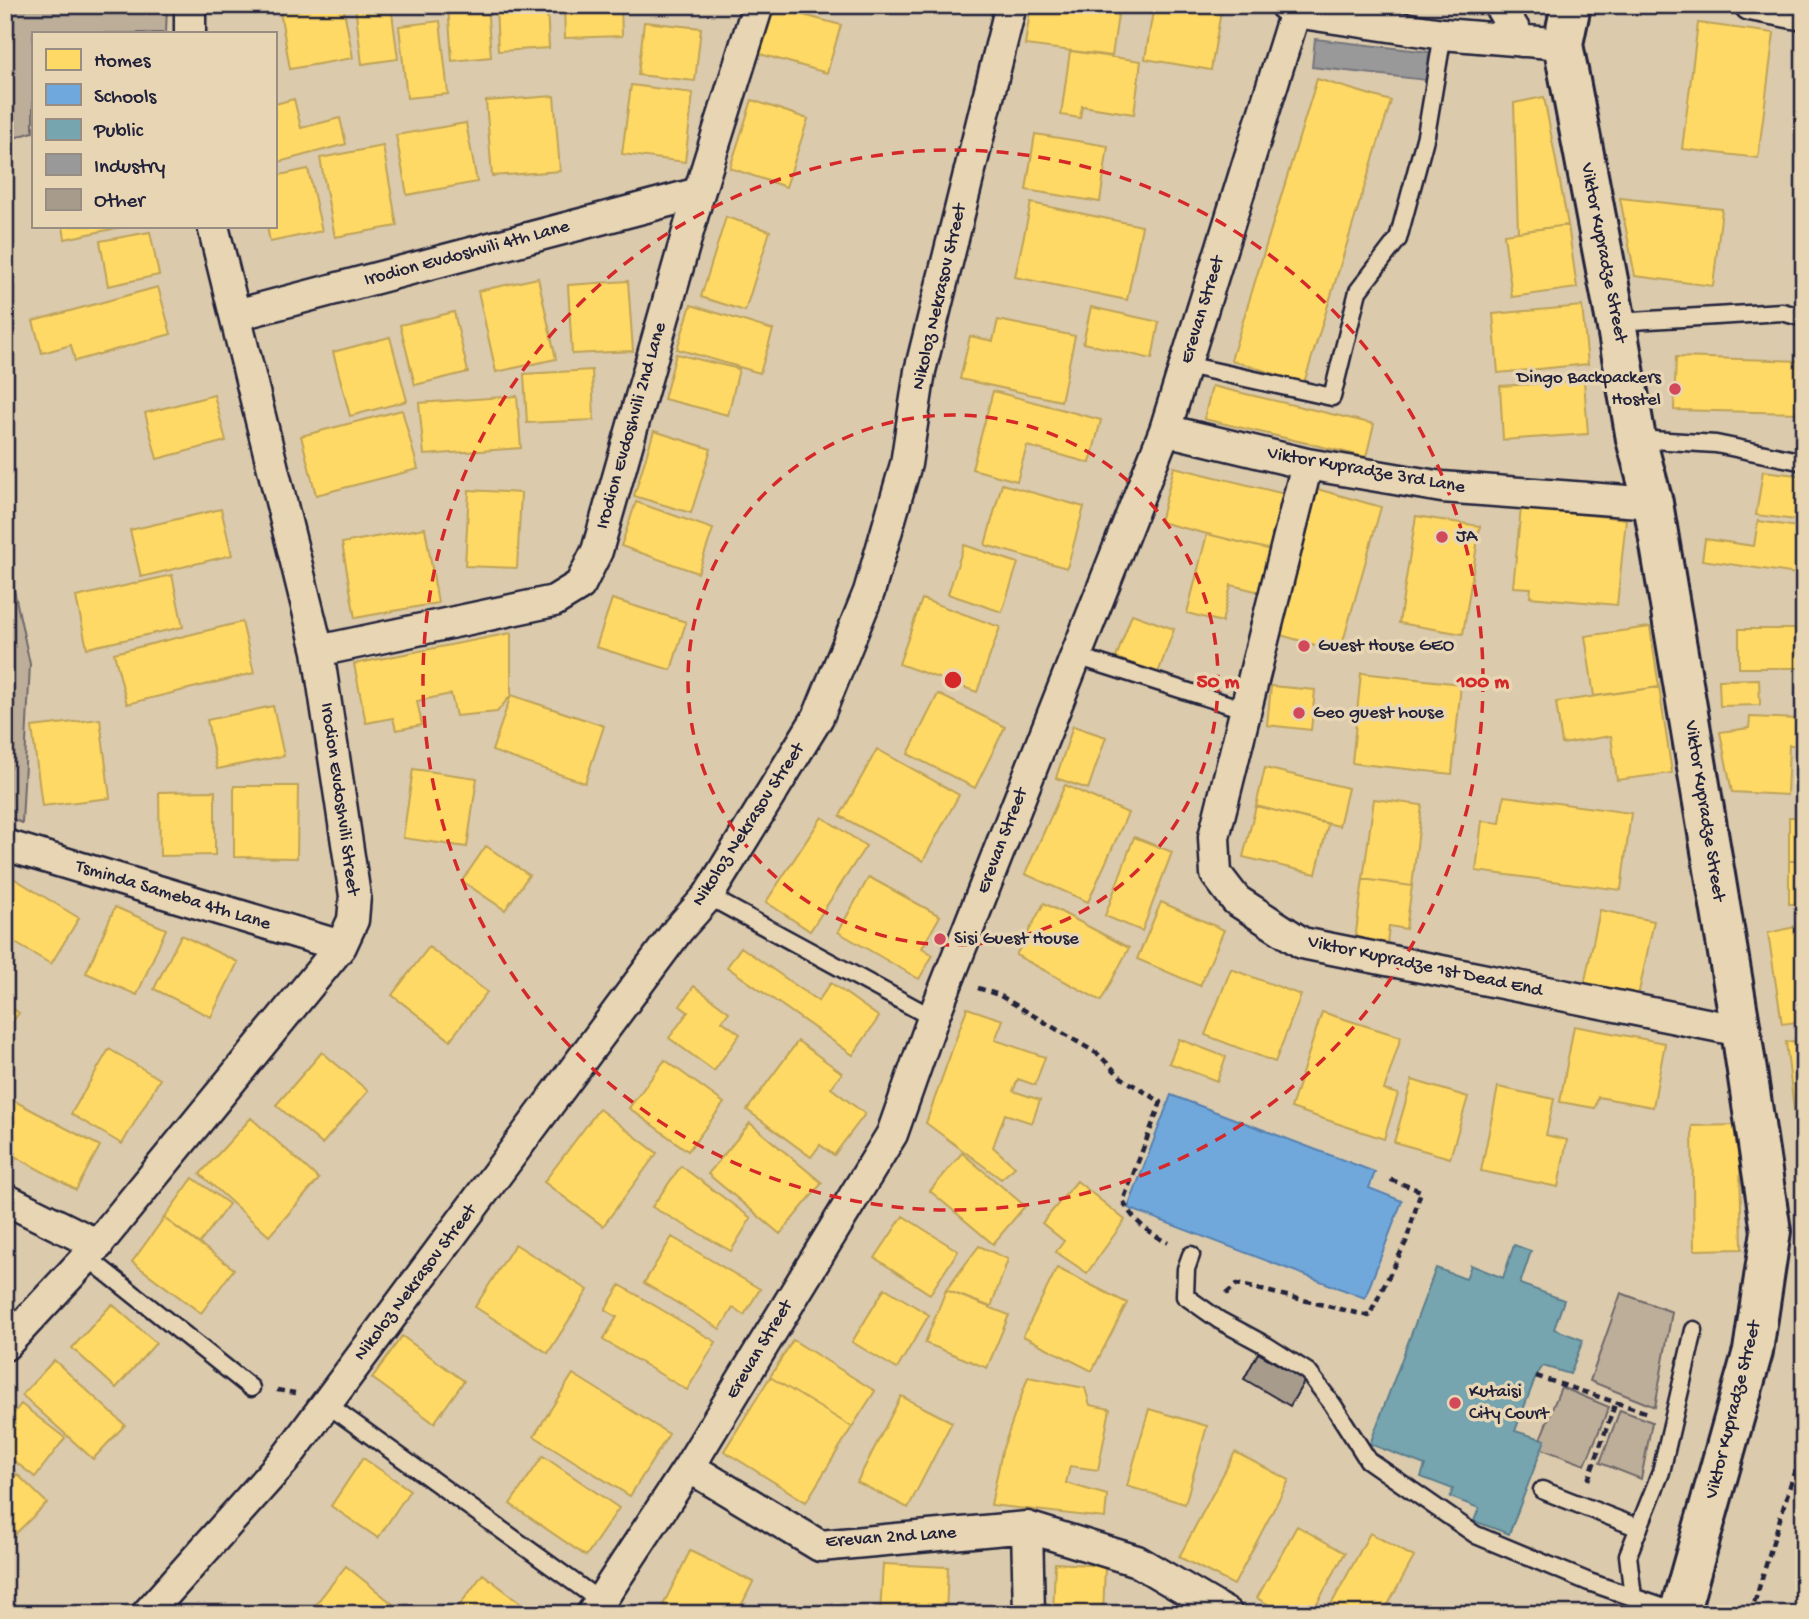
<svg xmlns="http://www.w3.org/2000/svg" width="1809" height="1619" font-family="'Gochi Hand',sans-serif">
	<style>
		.green { fill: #bcae99; stroke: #6f686a; stroke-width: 2 }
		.homes { fill: #ffd966; stroke: #bda259; stroke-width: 2 }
		.schools { fill: #6fa8dc; stroke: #5880ac; stroke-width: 2 }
		.public { fill: #76a5af; stroke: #5d7e8c; stroke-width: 2 }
		.industry { fill: #999; stroke: #75757d; stroke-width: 2 }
		.building { fill: #a79b8c; stroke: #22223b; stroke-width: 2 }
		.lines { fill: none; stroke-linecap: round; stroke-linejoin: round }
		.service-casing { stroke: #22223b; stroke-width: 21 }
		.minor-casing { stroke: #22223b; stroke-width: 35 }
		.tertiary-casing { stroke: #22223b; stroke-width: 44 }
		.path { stroke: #22223b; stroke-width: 4.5; stroke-dasharray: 7 5; stroke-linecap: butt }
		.service { stroke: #e7d5b3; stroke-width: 16 }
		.minor { stroke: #e7d5b3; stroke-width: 30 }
		.tertiary { stroke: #e7d5b3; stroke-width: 38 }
		.ring { fill: none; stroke: #d62828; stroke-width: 3.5; stroke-dasharray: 12 9 }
		.poi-dot { fill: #d1495b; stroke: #e7d5b3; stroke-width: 2.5 }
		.labels { text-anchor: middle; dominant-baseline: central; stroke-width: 7; stroke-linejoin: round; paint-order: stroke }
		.street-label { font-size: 19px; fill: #22223b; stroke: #e7d5b3 }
		.poi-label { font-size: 19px; fill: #22223b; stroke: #e7d5b3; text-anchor: start }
		.centre { fill: #d62828; stroke: #e7d5b3; stroke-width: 3.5 }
		.ring-label { font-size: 21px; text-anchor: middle; font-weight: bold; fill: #d62828; stroke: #e7d5b3; stroke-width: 7; stroke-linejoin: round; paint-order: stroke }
	</style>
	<rect width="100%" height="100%" fill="#dbcaac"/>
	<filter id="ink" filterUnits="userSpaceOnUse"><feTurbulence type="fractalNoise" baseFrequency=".0143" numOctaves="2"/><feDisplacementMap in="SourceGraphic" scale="14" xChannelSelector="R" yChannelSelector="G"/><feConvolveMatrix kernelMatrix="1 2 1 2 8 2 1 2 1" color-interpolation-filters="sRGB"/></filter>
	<g filter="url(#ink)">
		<path class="green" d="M 5,5 L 167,5 L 166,33 L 33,33 L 33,132 L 5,141 Z
			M 5,548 L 30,664 L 22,823 L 5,816 Z
			M 1621,1293 L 1672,1312 L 1655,1407 L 1590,1381 Z
			M 1561,1387 L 1609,1407 L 1585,1465 L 1537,1447 Z
			M 1620,1410 L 1652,1422 L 1641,1479 L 1600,1463 Z"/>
		<path class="homes" d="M 279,5 L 343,5 L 353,58 L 290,69 Z
			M 355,5 L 391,5 L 398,59 L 362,64 Z
			M 448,5 L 487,5 L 491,57 L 452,61 Z
			M 496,5 L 547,5 L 549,48 L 498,51 Z
			M 564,5 L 621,5 L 622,36 L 565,38 Z
			M 1031,5 L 1099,5 L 1119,8 L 1112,56 L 1025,45 Z
			M 1154,5 L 1222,5 L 1211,70 L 1145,59 Z
			M 773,7 L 841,25 L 827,73 L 760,54 Z
			M 440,21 L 448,94 L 407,98 L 399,26 Z
			M 644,22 L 701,28 L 695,81 L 638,75 Z
			M 1698,23 L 1774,33 L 1758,158 L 1682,149 Z
			M 1070,51 L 1141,61 L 1134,114 L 1082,106 L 1080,118 L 1061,115 Z
			M 1317,79 L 1391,101 L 1304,383 L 1231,360 Z
			M 631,85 L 693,93 L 685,162 L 622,154 Z
			M 554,96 L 560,171 L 492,176 L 486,101 Z
			M 1544,97 L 1568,225 L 1518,232 L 1514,103 Z
			M 294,99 L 301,128 L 340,118 L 346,144 L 275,163 L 275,104 Z
			M 752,100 L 808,119 L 786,187 L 730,168 Z
			M 466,123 L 477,182 L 407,195 L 396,135 Z
			M 1035,134 L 1108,146 L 1100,202 L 1026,190 Z
			M 383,146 L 397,226 L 335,237 L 320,158 Z
			M 308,169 L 322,231 L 270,242 L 267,226 L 275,226 L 275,176 Z
			M 1620,198 L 1722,209 L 1713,286 L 1635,276 Z
			M 1031,203 L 1142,226 L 1127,300 L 1015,277 Z
			M 726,217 L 770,231 L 745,311 L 701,297 Z
			M 1568,225 L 1577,288 L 1512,297 L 1504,234 Z
			M 63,226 L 126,226 L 65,239 Z
			M 150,232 L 159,275 L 108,286 L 100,241 Z
			M 538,278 L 556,359 L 496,372 L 478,291 Z
			M 628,281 L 633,351 L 572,354 L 568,285 Z
			M 158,287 L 171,334 L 75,361 L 71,345 L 42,353 L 33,321 Z
			M 691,305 L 773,330 L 760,373 L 677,349 Z
			M 1582,306 L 1588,364 L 1498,373 L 1493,314 Z
			M 1091,307 L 1159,322 L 1152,359 L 1083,343 Z
			M 454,312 L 468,372 L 415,385 L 400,325 Z
			M 998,320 L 1075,336 L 1061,401 L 960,379 L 970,336 L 993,341 Z
			M 390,337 L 407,401 L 350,416 L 333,352 Z
			M 676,354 L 739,369 L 728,415 L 664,399 Z
			M 1676,357 L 1804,361 L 1804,413 L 1674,410 Z
			M 592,370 L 594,420 L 527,423 L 524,374 Z
			M 1584,381 L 1588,434 L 1503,440 L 1500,386 Z
			M 1212,386 L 1374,424 L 1366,457 L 1204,419 Z
			M 993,391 L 1101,420 L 1090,463 L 1027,446 L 1017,481 L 972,469 Z
			M 214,395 L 226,441 L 157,459 L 145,413 Z
			M 517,396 L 521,448 L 424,455 L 419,403 Z
			M 402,410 L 418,469 L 316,495 L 301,436 Z
			M 654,431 L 711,449 L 691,513 L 634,496 Z
			M 1174,467 L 1289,495 L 1275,551 L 1160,522 Z
			M 1763,471 L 1804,476 L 1804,521 L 1756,515 Z
			M 1002,484 L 1084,507 L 1067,568 L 985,545 Z
			M 1317,489 L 1381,507 L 1340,652 L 1277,634 Z
			M 469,490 L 521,493 L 517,568 L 465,566 Z
			M 636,502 L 713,529 L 698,573 L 621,546 Z
			M 1521,508 L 1626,519 L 1617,605 L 1530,597 L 1531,588 L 1513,587 Z
			M 221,509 L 232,555 L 141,577 L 130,530 Z
			M 1416,516 L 1480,526 L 1463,634 L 1399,623 Z
			M 1758,521 L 1804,528 L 1804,575 L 1702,560 L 1705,539 L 1754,546 Z
			M 425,528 L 438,603 L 355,618 L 342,543 Z
			M 1207,534 L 1275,551 L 1264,593 L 1231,585 L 1222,622 L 1187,613 Z
			M 964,545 L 1018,563 L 1002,612 L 948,594 Z
			M 172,575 L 183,627 L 87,648 L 76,597 Z
			M 612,599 L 686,622 L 671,670 L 596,647 Z
			M 922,599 L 1000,627 L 977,692 L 899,664 Z
			M 1132,614 L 1174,629 L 1158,673 L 1116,658 Z
			M 1800,616 L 1804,616 L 1804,684 L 1800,684 Z
			M 242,622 L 254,673 L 127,704 L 114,653 Z
			M 1650,627 L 1659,687 L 1594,696 L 1585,636 Z
			M 1739,629 L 1800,629 L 1800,668 L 1739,668 Z
			M 511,633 L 511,695 L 497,712 L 456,716 L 451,694 L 417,701 L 422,725 L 396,730 L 393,718 L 366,723 L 354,664 Z
			M 1361,673 L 1461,684 L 1452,774 L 1352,763 Z
			M 1759,679 L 1760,705 L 1720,706 L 1719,680 Z
			M 1271,686 L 1315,690 L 1311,730 L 1267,725 Z
			M 1659,687 L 1672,773 L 1617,780 L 1611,736 L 1562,744 L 1556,702 Z
			M 938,694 L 1005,727 L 975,788 L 908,754 Z
			M 511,695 L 604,726 L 585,783 L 492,751 Z
			M 273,706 L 284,756 L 217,769 L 207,720 Z
			M 1750,717 L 1798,719 L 1797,745 L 1789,745 L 1787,795 L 1732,792 L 1720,732 L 1749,728 Z
			M 100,719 L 110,798 L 42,806 L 32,727 Z
			M 1073,726 L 1106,737 L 1088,789 L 1056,778 Z
			M 877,749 L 959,795 L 923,861 L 840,816 Z
			M 1265,768 L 1348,788 L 1339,826 L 1256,806 Z
			M 413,769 L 477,778 L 467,847 L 403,838 Z
			M 1065,785 L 1128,813 L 1088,902 L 1025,874 Z
			M 234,786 L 298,786 L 297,858 L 234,857 Z
			M 215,791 L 215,855 L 160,856 L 159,792 Z
			M 1504,796 L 1631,813 L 1621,890 L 1476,871 L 1482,821 L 1500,823 Z
			M 1374,799 L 1422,805 L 1412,886 L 1363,879 Z
			M 1256,806 L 1328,824 L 1316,874 L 1243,857 Z
			M 822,817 L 866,846 L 810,931 L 766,902 Z
			M 1789,817 L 1804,817 L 1804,861 L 1789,861 Z
			M 1134,837 L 1172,852 L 1142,931 L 1105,916 Z
			M 486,846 L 529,875 L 505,910 L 462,881 Z
			M 1789,861 L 1804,861 L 1804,904 L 1789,904 Z
			M 5,873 L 79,918 L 51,964 L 5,937 Z
			M 869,877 L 940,916 L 922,948 L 933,955 L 919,979 L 838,932 Z
			M 1363,879 L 1412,886 L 1406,929 L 1389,926 L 1387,944 L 1355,940 Z
			M 1161,902 L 1224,930 L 1200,986 L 1137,959 Z
			M 1044,903 L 1129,948 L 1101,1001 L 1016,955 Z
			M 115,907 L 166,929 L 137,995 L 86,973 Z
			M 1600,910 L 1654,921 L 1638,996 L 1584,985 Z
			M 1804,925 L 1804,1021 L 1782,1024 L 1768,933 Z
			M 181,935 L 238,962 L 211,1017 L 154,989 Z
			M 429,947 L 487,992 L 450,1040 L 392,995 Z
			M 741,947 L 818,1001 L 831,983 L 879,1017 L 853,1055 L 727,967 Z
			M 1231,969 L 1301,995 L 1275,1062 L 1205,1035 Z
			M 694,986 L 729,1012 L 722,1021 L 740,1034 L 714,1071 L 669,1038 L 688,1012 L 680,1006 Z
			M 5,1003 L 19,1013 L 5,1032 Z
			M 967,1008 L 1003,1020 L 995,1040 L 1045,1057 L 1035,1085 L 1018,1079 L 1013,1091 L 1040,1100 L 1032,1123 L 1005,1114 L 993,1147 L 1015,1167 L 1001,1179 L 926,1123 Z
			M 1322,1012 L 1401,1037 L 1384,1090 L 1398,1094 L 1384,1139 L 1291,1108 Z
			M 1574,1026 L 1665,1043 L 1653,1107 L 1598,1097 L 1595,1108 L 1560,1102 Z
			M 1179,1039 L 1226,1057 L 1217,1081 L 1169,1063 Z
			M 1804,1040 L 1804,1117 L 1795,1118 L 1786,1042 Z
			M 798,1041 L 842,1073 L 831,1088 L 865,1114 L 834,1155 L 820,1145 L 811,1157 L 747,1110 Z
			M 109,1049 L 160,1079 L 122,1144 L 71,1114 Z
			M 322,1052 L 368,1091 L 322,1144 L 276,1105 Z
			M 665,1060 L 724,1103 L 688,1151 L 629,1108 Z
			M 1412,1080 L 1468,1097 L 1450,1158 L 1394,1142 Z
			M 1498,1087 L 1554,1099 L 1546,1135 L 1567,1140 L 1558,1187 L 1481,1171 Z
			M 5,1096 L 100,1146 L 76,1190 L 5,1151 Z
			M 599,1109 L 657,1153 L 603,1226 L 544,1182 Z
			M 251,1118 L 319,1179 L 269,1236 L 200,1174 Z
			M 750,1123 L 822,1183 L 780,1234 L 708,1174 Z
			M 1739,1125 L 1742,1249 L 1694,1250 L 1692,1126 Z
			M 962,1153 L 1025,1206 L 993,1244 L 930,1191 Z
			M 681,1166 L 751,1218 L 731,1251 L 652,1207 Z
			M 193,1178 L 229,1204 L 199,1244 L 164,1218 Z
			M 1077,1181 L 1125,1220 L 1087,1273 L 1056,1252 L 1064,1241 L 1042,1223 Z
			M 903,1216 L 958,1251 L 930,1294 L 875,1258 Z
			M 164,1218 L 234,1269 L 201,1313 L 132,1262 Z
			M 672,1237 L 760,1289 L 744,1315 L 733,1308 L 720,1329 L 644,1283 Z
			M 515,1244 L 588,1290 L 548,1353 L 475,1307 Z
			M 979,1246 L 1008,1259 L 991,1307 L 946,1290 Z
			M 1057,1268 L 1127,1303 L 1092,1371 L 1023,1336 Z
			M 620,1285 L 716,1342 L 687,1390 L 603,1340 L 617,1317 L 605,1310 Z
			M 885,1288 L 929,1315 L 897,1369 L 852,1342 Z
			M 946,1290 L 1009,1315 L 987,1368 L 925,1343 Z
			M 112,1304 L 156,1343 L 116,1388 L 72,1348 Z
			M 402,1336 L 464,1381 L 434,1423 L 372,1378 Z
			M 793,1340 L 875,1391 L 852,1427 L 770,1377 Z
			M 54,1360 L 125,1425 L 93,1459 L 22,1395 Z
			M 573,1374 L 669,1434 L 630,1496 L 534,1436 Z
			M 770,1377 L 852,1427 L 806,1502 L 724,1451 Z
			M 1028,1377 L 1085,1388 L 1090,1405 L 1110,1409 L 1098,1470 L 1070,1466 L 1066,1483 L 1107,1495 L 1105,1518 L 991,1505 L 1002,1451 Z
			M 901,1396 L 952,1422 L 908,1508 L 857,1482 Z
			M 21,1404 L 65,1438 L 35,1477 L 5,1454 L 5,1424 Z
			M 1149,1409 L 1207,1426 L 1185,1504 L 1127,1486 Z
			M 1235,1452 L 1289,1480 L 1234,1585 L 1179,1557 Z
			M 543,1456 L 619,1508 L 586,1556 L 510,1504 Z
			M 363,1458 L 410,1490 L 378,1538 L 331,1506 Z
			M 5,1471 L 13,1478 L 17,1474 L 47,1503 L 7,1542 L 5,1540 Z
			M 1297,1526 L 1345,1553 L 1311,1614 L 1285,1614 L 1257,1598 Z
			M 1370,1533 L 1414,1557 L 1383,1614 L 1326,1614 Z
			M 690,1551 L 753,1582 L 737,1614 L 681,1614 L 663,1605 Z
			M 1055,1563 L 1105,1566 L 1103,1614 L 1053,1614 Z
			M 883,1564 L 948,1567 L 946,1614 L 880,1614 Z
			M 346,1566 L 399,1609 L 395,1614 L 308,1614 Z
			M 483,1574 L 535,1614 L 453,1614 Z"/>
		<path class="schools" d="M 1171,1095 L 1375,1172 L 1369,1188 L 1402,1201 L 1365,1298 L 1128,1208 Z"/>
		<path class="public" d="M 1514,1245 L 1531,1251 L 1520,1284 L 1564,1300 L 1554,1329 L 1583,1340 L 1570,1374 L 1543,1366 L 1536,1376 L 1515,1431 L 1545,1440 L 1509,1534 L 1474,1521 L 1479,1508 L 1450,1497 L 1453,1489 L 1421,1477 L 1425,1465 L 1370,1444 L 1436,1268 L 1466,1279 L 1471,1265 L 1503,1278 Z"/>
		<path class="industry" d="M 1315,39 L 1429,52 L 1426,80 L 1312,67 Z"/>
		<path class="building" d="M 1258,1353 L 1305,1380 L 1290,1406 L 1244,1379 Z"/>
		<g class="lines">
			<g class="service-casing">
				<path id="service" d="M 1616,322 L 1782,312 L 1804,318
					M 1186,365 L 1332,397 L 1358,291 L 1398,239 L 1426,135 L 1443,34
					M 1636,439 L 1716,444 L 1804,462
					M 1076,656 L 1246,710
					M 708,896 L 933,1018
					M 1191,1255 L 1186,1269 L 1185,1296 L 1219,1320 L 1267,1346 L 1308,1372 L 1333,1405 L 1368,1460 L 1476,1535 L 1589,1582 L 1679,1613
					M 87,1257 L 251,1388
					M 327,1404 L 600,1601
					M 1542,1490 L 1639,1528
					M 1633,1597 L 1628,1555 L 1661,1472 L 1694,1330"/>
			</g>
			<g class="minor-casing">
				<path id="minor" d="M 1285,5 L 1295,12 L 1443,34 L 1563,44
					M 1499,5 L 1521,41
					M 1750,5 L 1804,15
					M 190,33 L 190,5
					M 236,315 L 699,193
					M 1165,430 L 1307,464 L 1442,487 L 1653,503
					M 1307,464 L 1214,837 L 1216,874 L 1236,900 L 1302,943 L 1741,1031
					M 318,651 L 554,601 L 580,585 L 597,551 L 699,193 L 758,5
					M 5,845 L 341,946
					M 5,1199 L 98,1245
					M 5,1345 L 87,1257 L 341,946 L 353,920 L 355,896 L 318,651 L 213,226
					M 689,1467 L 820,1546 L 1027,1527 L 1029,1614
					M 1027,1527 L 1137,1561 L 1227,1614
					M 147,1614 L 286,1458 L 678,930 L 708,896 L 818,717 L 869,592 L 906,464 L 920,371 L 1011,5
					M 592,1614 L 689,1467 L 892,1134 L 933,1018 L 1165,430 L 1295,12"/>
			</g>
			<g class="tertiary-casing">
				<path id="tertiary" d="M 1571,5 L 1563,44 L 1616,322 L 1636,439 L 1653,503 L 1741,1031 L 1771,1231 L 1753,1351 L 1679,1614"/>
			</g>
			<path class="path" d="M 5,12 L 6,12
				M 978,988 L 999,995 L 1098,1054 L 1122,1078 L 1161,1102 L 1123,1201 C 1131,1219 1150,1234 1168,1243
				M 1226,1294 L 1237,1284 L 1369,1316 L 1406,1242 L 1421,1191 L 1389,1179
				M 1536,1376 L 1648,1413
				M 277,1390 L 295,1393
				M 1588,1480 L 1616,1402
				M 1751,1614 L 1804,1440"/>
			<use href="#service" class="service"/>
			<use href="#minor" class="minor"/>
			<use href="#tertiary" class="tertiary"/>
		</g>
	</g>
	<g class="ring">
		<circle cx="953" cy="680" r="265"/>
		<circle cx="953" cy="680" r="530"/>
	</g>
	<g class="poi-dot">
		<circle cx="1675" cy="389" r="7"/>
		<circle cx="1442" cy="537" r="7"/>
		<circle cx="1304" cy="646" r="7"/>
		<circle cx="1299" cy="713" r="7"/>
		<circle cx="940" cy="939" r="7"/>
		<circle cx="1455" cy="1403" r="7"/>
	</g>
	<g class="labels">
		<g class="street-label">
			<text transform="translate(1603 253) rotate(79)">Viktor Kupradze Street</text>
			<text transform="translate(467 254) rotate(-15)">Irodion Evdoshvili 4th Lane</text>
			<text transform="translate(940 297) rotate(-77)">Nikoloz Nekrasov Street</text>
			<text transform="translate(1203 310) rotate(-73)">Erevan Street</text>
			<text transform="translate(632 426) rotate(-74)">Irodion Evdoshvili 2nd Lane</text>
			<text transform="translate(1366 471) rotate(10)">Viktor Kupradze 3rd Lane</text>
			<text transform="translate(339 799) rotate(82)">Irodion Evdoshvili Street</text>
			<text transform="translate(1704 811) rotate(81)">Viktor Kupradze Street</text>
			<text transform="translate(749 825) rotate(-57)">Nikoloz Nekrasov Street</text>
			<text transform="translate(1003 841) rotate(-69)">Erevan Street</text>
			<text transform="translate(173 896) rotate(17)">Tsminda Sameba 4th Lane</text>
			<text transform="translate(1425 967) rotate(12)">Viktor Kupradze 1st Dead End</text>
			<text transform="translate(416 1283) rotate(-53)">Nikoloz Nekrasov Street</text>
			<text transform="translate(760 1350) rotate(-59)">Erevan Street</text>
			<text transform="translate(1734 1410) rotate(-76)">Viktor Kupradze Street</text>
			<text transform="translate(891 1538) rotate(-4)">Erevan 2nd Lane</text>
		</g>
		<g class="poi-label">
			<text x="1661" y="378" text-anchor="end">Dingo Backpackers<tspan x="1661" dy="22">Hostel</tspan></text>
			<text x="1456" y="537">JA</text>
			<text x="1318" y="646">Guest House GEO</text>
			<text x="1313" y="713">Geo guest house</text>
			<text x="954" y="939">Sisi Guest House</text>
			<text x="1469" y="1392">Kutaisi<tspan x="1469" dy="22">City Court</tspan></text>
		</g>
	</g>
	<circle cx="953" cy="680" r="10" class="centre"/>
	<g class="ring-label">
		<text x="1218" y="687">50 m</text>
		<text x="1483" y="687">100 m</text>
	</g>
	<rect width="1809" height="1619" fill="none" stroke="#e7d5b3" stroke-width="28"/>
	<rect x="14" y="14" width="1781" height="1591" fill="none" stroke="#22223b" stroke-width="2.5" filter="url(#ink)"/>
	<rect x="32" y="32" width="245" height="196" fill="#e7d5b3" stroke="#988d83" stroke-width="2"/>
	<rect x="46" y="49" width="35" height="21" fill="#ffd966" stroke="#988d83" stroke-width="2"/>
	<text x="94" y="66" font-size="21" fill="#22223b">Homes</text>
	<rect x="46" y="84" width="35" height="21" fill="#6fa8dc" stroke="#988d83" stroke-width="2"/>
	<text x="94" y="102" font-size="21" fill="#22223b">Schools</text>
	<rect x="46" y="119" width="35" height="21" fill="#76a5af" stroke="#988d83" stroke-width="2"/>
	<text x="94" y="136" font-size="21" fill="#22223b">Public</text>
	<rect x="46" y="154" width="35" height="21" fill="#999999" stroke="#988d83" stroke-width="2"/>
	<text x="94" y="172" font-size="21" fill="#22223b">Industry</text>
	<rect x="46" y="189" width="35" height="21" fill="#a79b8c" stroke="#988d83" stroke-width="2"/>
	<text x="94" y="206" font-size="21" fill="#22223b">Other</text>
</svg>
